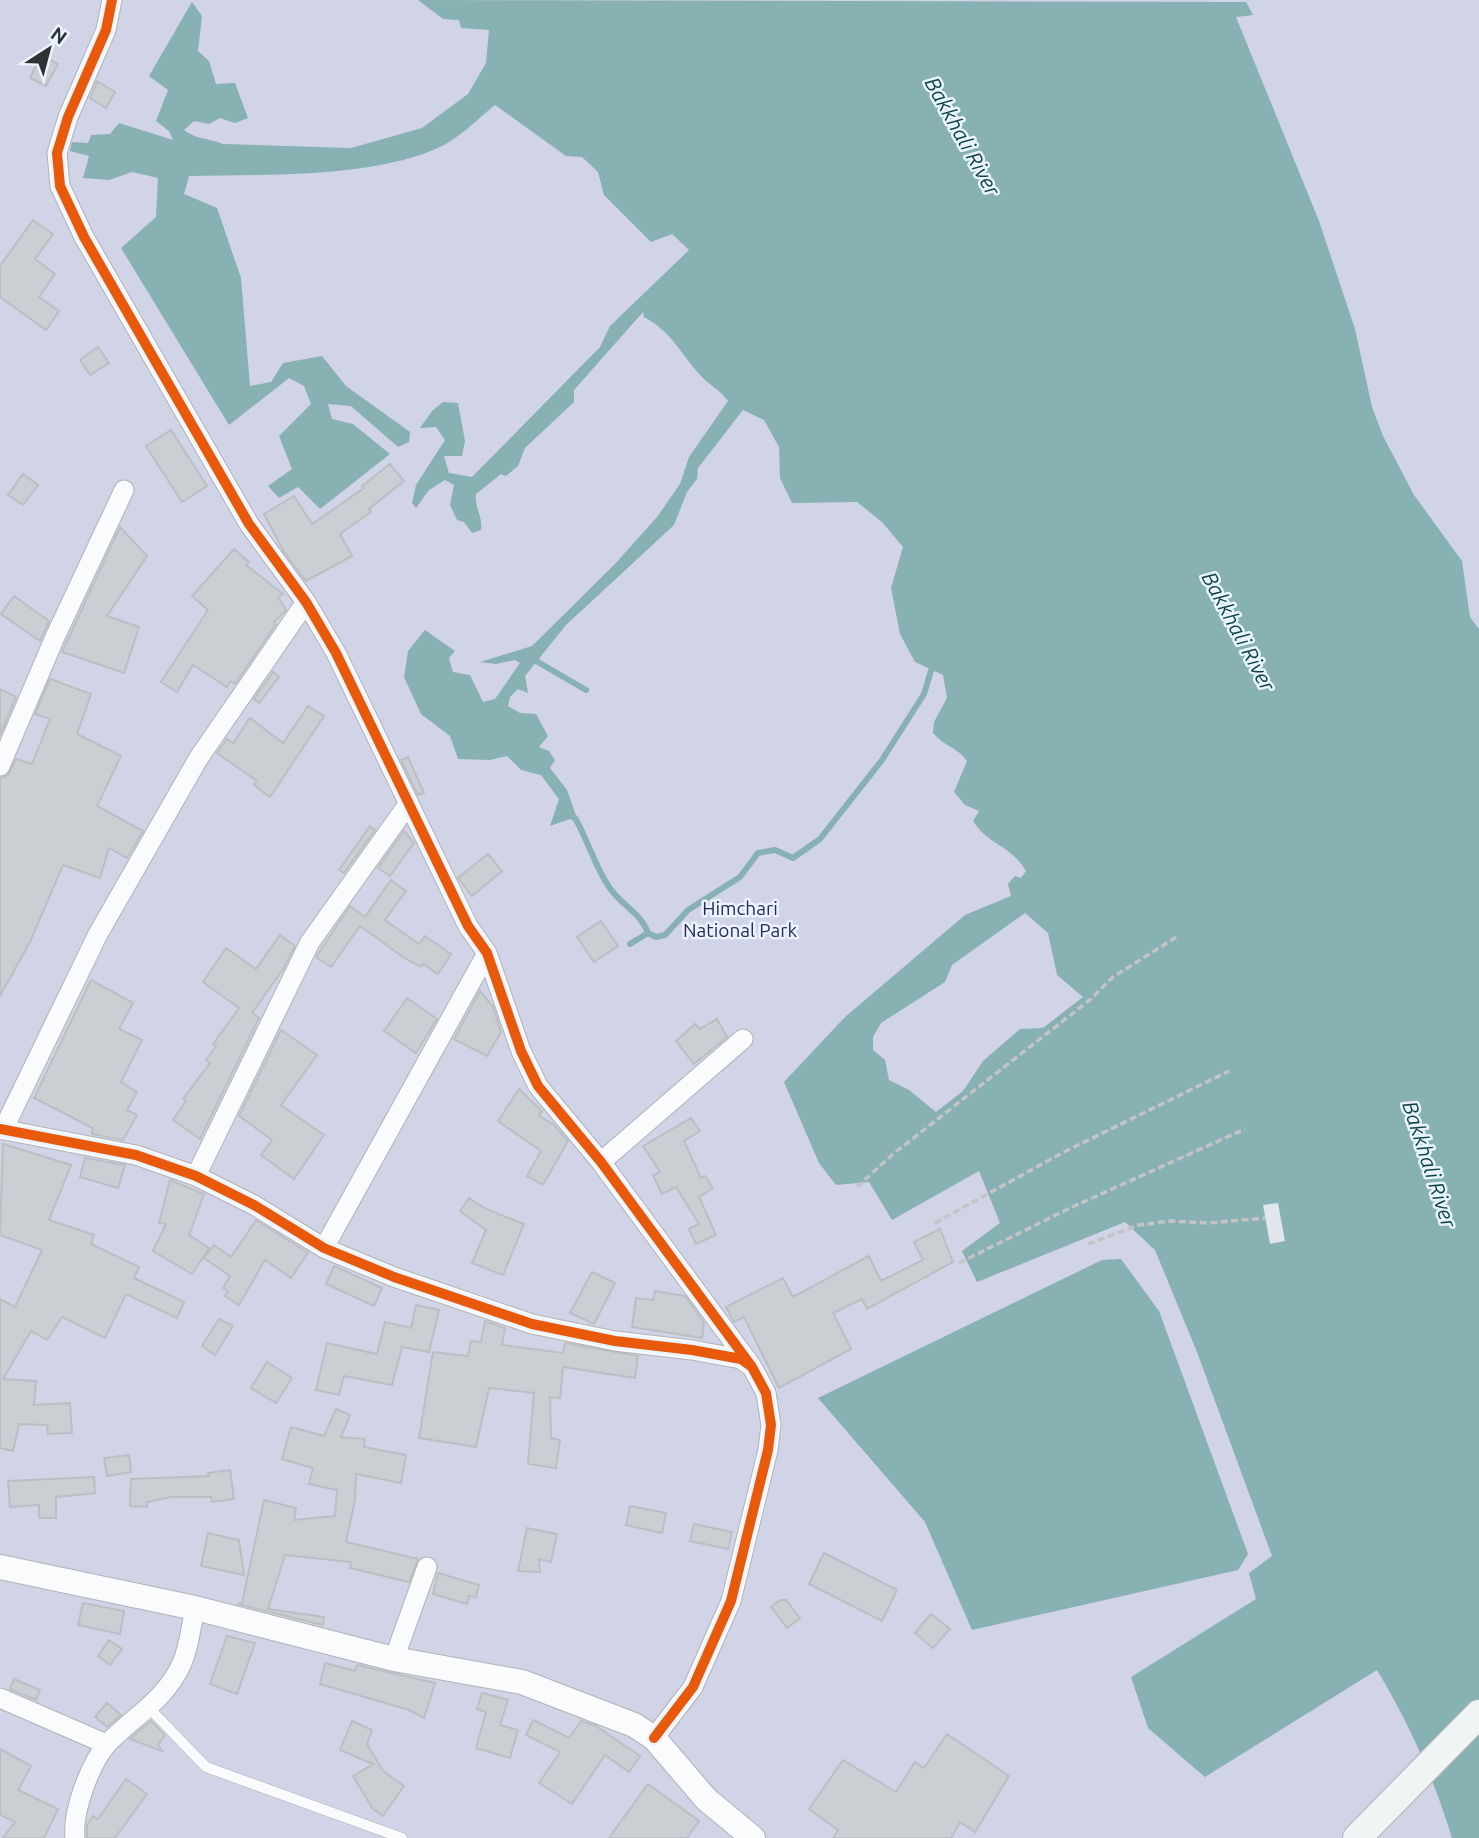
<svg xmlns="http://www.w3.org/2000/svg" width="1479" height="1838" font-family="Ubuntu,sans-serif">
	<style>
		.green { fill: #d1d3e6 }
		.water { fill: #87b1b2; fill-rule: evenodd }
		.pier { fill: #e0e6eb }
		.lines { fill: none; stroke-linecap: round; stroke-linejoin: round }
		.stream { stroke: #87b1b2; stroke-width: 6 }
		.building { fill: #cbcfd3; stroke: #bbbfc3; stroke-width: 2 }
		.service-casing { stroke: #afb3b7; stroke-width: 11 }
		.minor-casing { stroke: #afb3b7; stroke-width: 21 }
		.tertiary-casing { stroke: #afb3b7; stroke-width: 26 }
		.secondary-casing { stroke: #afb3b7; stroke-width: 30 }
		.path { stroke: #c3c4c6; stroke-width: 3.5; stroke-dasharray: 7 3.5; stroke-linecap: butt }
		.service { stroke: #fafbfc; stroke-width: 10 }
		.minor { stroke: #fafbfc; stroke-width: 19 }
		.tertiary { stroke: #fafbfc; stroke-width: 24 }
		.secondary { stroke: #eff4f5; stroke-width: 28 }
		.cycleway-casing { stroke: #e9f4fc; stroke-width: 15 }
		.cycleway { stroke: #e8590c; stroke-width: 10 }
		.labels { text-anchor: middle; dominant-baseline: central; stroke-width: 5; stroke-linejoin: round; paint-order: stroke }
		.park-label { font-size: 19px; fill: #2d285c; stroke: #e9f4fc }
		.water-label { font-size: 21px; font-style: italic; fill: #0f4545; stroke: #e9f4fc }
	</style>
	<rect width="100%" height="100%" fill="#e0e6eb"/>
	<path class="green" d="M 0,0 L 1479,0 L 1479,1838 L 0,1838 Z"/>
	<path class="water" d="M 418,0 L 1246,2 L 1253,15 L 1236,17 L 1319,221 L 1355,329 L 1372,407 L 1383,436 L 1414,495 L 1462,561 L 1470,617 L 1479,629 L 1479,1838 L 1452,1838 C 1434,1779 1409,1723 1377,1670 L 1205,1777 L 1148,1728 L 1131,1677 L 1256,1599 L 1249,1573 L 1272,1556 L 1197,1352 L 1155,1250 L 1125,1222 L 977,1282 L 962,1251 L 1000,1223 L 979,1171 L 892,1220 L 869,1182 L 836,1185 L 819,1163 L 784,1082 L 845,1017 L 965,915 L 1011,896 L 1008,884 L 1015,876 L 1021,878 L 1026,871 C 1010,844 989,846 973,821 L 979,811 L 965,805 L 954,792 L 967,761 C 957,747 944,746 933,733 L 934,722 L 947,698 L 943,675 L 915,662 L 900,634 L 891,588 L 903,547 L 882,522 L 857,502 L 792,503 L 780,478 L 779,447 L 764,420 L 743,410 L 698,468 L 697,479 L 687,492 L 674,525 L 566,625 L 525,676 L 528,693 L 518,689 L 510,697 L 508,706 L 520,713 L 536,714 L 548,736 L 539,747 L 549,751 L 555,760 L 550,768 L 567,790 L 579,824 L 570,819 L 550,826 L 559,799 L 541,775 L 521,770 L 507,756 L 490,760 L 458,759 L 450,736 L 421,714 L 404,677 L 408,651 L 425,630 L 455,651 L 449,658 L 453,672 L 470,675 L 483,702 L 495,699 L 520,663 L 515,660 L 496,664 L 480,662 L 532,646 L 614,565 L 657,517 L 680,484 L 689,457 L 728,401 C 721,391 711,386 703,378 C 682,357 673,332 644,317 L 643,312 L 574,390 L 574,402 L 525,448 L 518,466 L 506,476 L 501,474 L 476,494 C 474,507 483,516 481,530 L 472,533 L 464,522 L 457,520 L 450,505 L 454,485 L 445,480 L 429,490 L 416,508 L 412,503 L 416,485 L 445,440 L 436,427 L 420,428 L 432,411 L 443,402 L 458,403 L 465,441 L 462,456 L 444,456 L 449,473 L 472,477 L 600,347 L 610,326 L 689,250 L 672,234 L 651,242 L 604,195 L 598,172 L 582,157 L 566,156 L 495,105 C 479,118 462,135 444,145 C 376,179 264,174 189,176 L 184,194 L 217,208 L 241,278 L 250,386 L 271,382 L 283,363 L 322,356 L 346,386 L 410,432 L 409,442 L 398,447 L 351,406 L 328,404 L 332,419 L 353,424 L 390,454 L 320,509 L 298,487 L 279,498 L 268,486 L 292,469 L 279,436 L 311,404 L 304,386 L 289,378 L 229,425 L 121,248 L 156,217 L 158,178 L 132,172 L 109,180 L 83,178 L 89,156 L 70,151 L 72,142 L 88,143 L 91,135 L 110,134 L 119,123 L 173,140 L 169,131 L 156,121 L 168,90 L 149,76 L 192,2 L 202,16 L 198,51 L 209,61 L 216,84 L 235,83 L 248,118 L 235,123 L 220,118 L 209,124 L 194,121 L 184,130 C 197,140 209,138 223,144 L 351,148 L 422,128 L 468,94 L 486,63 L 489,30 L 461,28 L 459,20 L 443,19 ZM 1025,913 L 1048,933 L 1057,975 L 1083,997 L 1043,1028 L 1020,1029 L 983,1061 L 963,1091 L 936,1112 L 909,1090 L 889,1080 L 885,1060 L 873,1050 L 873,1037 L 881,1023 L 945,982 L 952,965 Z
		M 1121,1259 L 1159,1311 L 1248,1554 L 1238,1570 L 972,1630 L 925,1522 L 818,1398 L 1102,1260 Z"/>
	<path class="pier" d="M 1278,1203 L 1285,1241 L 1270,1244 L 1263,1205 Z"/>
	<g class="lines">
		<path class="stream" d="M 531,658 L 586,690
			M 575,818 C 588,840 594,865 609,887 C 621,905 641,913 648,933 L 656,937 L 665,935 L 688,910 L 740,877 L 758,853 L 775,850 L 793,858 L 820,839 L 882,760 L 924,694 L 933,664
			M 630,944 L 648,933"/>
	</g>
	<path class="building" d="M 41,55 L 58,64 L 46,86 L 30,78 Z
		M 97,81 L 115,92 L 106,108 L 90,98 Z
		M 33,220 L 53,234 L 35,259 L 55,274 L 39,297 L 59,311 L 46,330 L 0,297 L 0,266 Z
		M 98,347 L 109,363 L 90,375 L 80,360 Z
		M 171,430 L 207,486 L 182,502 L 146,446 Z
		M 390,464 L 404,481 L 369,509 L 371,512 L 340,534 L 352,556 L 306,581 L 284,552 L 264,514 L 294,496 L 312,524 L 364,488 L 362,486 Z
		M 23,474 L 38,485 L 23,505 L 8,495 Z
		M 120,527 L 147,556 L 107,616 L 139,627 L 124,673 L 62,652 Z
		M 234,549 L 249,562 L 246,565 L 283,594 L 278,597 L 286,610 L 274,622 L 276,624 L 235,684 L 231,681 L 227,687 L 193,665 L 177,692 L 161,682 L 208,610 L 192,596 Z
		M 14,596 L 49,621 L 40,641 L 1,614 Z
		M 273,672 L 279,677 L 259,703 L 254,699 Z
		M 50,679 L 91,694 L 77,734 L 121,756 L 97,806 L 143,831 L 127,858 L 109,848 L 100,878 L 63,865 L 30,942 L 0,996 L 0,778 L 8,775 L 16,759 L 32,764 L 50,719 L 35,714 Z
		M 0,689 L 16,697 L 0,735 Z
		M 308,706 L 324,716 L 270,797 L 254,785 L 257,781 L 217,753 L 227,739 L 233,743 L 250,718 L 283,743 Z
		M 408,757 L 424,793 L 418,795 L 401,760 Z
		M 370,826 L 375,830 L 344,873 L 339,870 Z
		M 404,831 L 414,843 L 390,876 L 378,868 Z
		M 488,854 L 502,871 L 472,896 L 458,878 Z
		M 391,880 L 406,891 L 385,920 L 419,944 L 425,936 L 451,954 L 438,974 L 423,964 L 421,967 L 406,959 L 360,926 L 331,967 L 316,957 L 350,906 L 365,917 Z
		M 601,921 L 618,946 L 594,962 L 577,937 Z
		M 280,935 L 295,946 L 283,969 L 252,1013 L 259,1018 L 200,1139 L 173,1120 L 186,1101 L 183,1099 L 210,1063 L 206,1060 L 216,1046 L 213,1044 L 239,1008 L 203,982 L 226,948 L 256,969 Z
		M 91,980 L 133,1003 L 119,1029 L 142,1040 L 121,1082 L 137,1092 L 127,1110 L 137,1115 L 123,1140 L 92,1134 L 93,1128 L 34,1098 Z
		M 480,991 L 493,1007 L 501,1032 L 487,1056 L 454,1039 Z
		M 407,998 L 437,1019 L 416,1053 L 384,1031 Z
		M 717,1019 L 727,1037 L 694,1064 L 676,1041 L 695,1024 L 700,1029 Z
		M 281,1030 L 317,1055 L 281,1105 L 324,1135 L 294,1179 L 261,1155 L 272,1140 L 239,1116 Z
		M 519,1089 L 542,1111 L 539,1116 L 554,1125 L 568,1141 L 543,1185 L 527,1176 L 541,1151 L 498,1121 Z
		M 691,1118 L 700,1131 L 684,1141 L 701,1178 L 705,1176 L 713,1188 L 699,1197 L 716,1235 L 696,1244 L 689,1229 L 699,1224 L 676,1187 L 662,1194 L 653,1175 L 660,1172 L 643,1146 Z
		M 3,1144 L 71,1165 L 49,1220 L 94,1235 L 91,1244 L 139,1267 L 134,1278 L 184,1302 L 177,1318 L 126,1294 L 105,1338 L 62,1317 L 47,1340 L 31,1331 L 3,1379 L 36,1381 L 34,1405 L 70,1403 L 72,1433 L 48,1434 L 47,1425 L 19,1424 L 13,1451 L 0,1448 L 0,1299 L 15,1307 L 42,1250 L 0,1235 Z
		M 85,1158 L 125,1165 L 118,1188 L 80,1177 Z
		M 170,1180 L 204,1194 L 189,1235 L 209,1248 L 192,1274 L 153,1251 L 166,1224 L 159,1223 Z
		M 469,1198 L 486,1209 L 524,1224 L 503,1275 L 472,1263 L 486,1230 L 460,1211 Z
		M 256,1220 L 308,1253 L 291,1278 L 265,1260 L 239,1305 L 225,1296 L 228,1291 L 223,1288 L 230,1276 L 204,1258 L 214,1245 L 231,1257 Z
		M 940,1229 L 953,1262 L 867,1309 L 862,1299 L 833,1313 L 851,1349 L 779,1388 L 744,1317 L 734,1322 L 726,1307 L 783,1278 L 793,1297 L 869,1256 L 881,1281 L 923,1260 L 914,1242 Z
		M 334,1266 L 382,1288 L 374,1306 L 326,1284 Z
		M 592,1272 L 615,1283 L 594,1324 L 570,1313 Z
		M 655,1291 L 685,1296 L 704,1323 L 702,1338 L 632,1327 L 636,1298 L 653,1300 Z
		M 416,1305 L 439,1310 L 429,1352 L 402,1347 L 392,1385 L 344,1376 L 339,1395 L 316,1390 L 327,1343 L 377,1354 L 385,1322 L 411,1328 Z
		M 219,1319 L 233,1326 L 215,1355 L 202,1346 Z
		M 485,1321 L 505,1328 L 502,1345 L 563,1353 L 565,1343 L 638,1356 L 635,1378 L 563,1367 L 560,1398 L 550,1397 L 551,1438 L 560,1440 L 556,1468 L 528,1464 L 534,1393 L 489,1388 L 476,1447 L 419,1438 L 433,1352 L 468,1356 L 471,1341 L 481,1342 Z
		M 267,1362 L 292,1378 L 276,1403 L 251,1388 Z
		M 336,1409 L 350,1415 L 341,1437 L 365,1439 L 364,1447 L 406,1455 L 401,1483 L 356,1474 L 355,1500 L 346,1542 L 418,1559 L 409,1582 L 350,1568 L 351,1562 L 285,1555 L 268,1609 L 324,1617 L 323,1625 L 238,1604 L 242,1603 L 264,1500 L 296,1508 L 294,1520 L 335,1516 L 337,1490 L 309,1484 L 313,1468 L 282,1459 L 291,1427 L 324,1436 Z
		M 129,1455 L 131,1472 L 107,1476 L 104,1458 Z
		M 230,1470 L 234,1499 L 212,1502 L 211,1497 L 171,1497 L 147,1502 L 147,1507 L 130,1506 L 131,1479 L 209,1476 L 208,1473 Z
		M 94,1477 L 95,1493 L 56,1497 L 56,1518 L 39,1518 L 39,1505 L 10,1507 L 8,1481 Z
		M 630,1506 L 666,1513 L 662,1533 L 626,1525 Z
		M 694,1524 L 732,1532 L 728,1549 L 690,1541 Z
		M 527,1528 L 557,1534 L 551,1562 L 539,1559 L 540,1572 L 518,1571 Z
		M 208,1533 L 239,1540 L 244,1575 L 201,1566 Z
		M 824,1553 L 897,1590 L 882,1621 L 809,1584 Z
		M 438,1573 L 479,1585 L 476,1597 L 469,1596 L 467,1604 L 433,1594 Z
		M 780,1600 L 786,1600 L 800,1618 L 787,1628 L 771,1607 Z
		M 83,1603 L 124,1611 L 120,1634 L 78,1625 Z
		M 931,1614 L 950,1629 L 933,1648 L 915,1633 Z
		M 227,1636 L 255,1643 L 237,1694 L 210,1684 Z
		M 109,1640 L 122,1649 L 110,1665 L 98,1656 Z
		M 325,1663 L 355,1671 L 357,1665 L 435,1683 L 424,1718 L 409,1710 L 320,1684 Z
		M 14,1679 L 40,1690 L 36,1700 L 10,1689 Z
		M 482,1693 L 508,1700 L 500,1725 L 518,1730 L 510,1758 L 476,1748 L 486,1712 L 477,1709 Z
		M 107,1703 L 121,1715 L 107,1727 L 95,1717 Z
		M 533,1720 L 569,1738 L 581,1721 L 596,1726 L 640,1756 L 629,1772 L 605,1755 L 572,1804 L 539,1783 L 560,1752 L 526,1735 Z
		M 151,1721 L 165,1735 L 158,1745 L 162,1751 L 130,1739 Z
		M 352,1721 L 372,1730 L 367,1744 L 383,1771 L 404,1786 L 383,1816 L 373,1809 L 353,1776 L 373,1764 L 340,1750 Z
		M 947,1734 L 1009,1776 L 975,1832 L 960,1822 L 951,1838 L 833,1838 L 838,1830 L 809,1809 L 843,1760 L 896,1792 L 915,1762 L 924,1768 Z
		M 0,1749 L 31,1766 L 18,1790 L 58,1809 L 44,1838 L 3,1838 L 15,1822 L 0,1815 Z
		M 126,1779 L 147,1794 L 115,1838 L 87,1838 L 87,1825 L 93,1816 L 98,1819 Z
		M 648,1784 L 699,1821 L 687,1838 L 609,1838 Z"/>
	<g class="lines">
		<g class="service-casing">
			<path id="service" d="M 149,1708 L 206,1767 L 402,1838"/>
		</g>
		<g class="minor-casing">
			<path id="minor" d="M 112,0 L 106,30 L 68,117 L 57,153 L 60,186 L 84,237 L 249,524 L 306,602 L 336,653 L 468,926 L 487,953 L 521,1051 L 538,1086 L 601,1162 L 752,1367
				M 0,766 L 55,637 L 124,490
				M 0,1129 L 136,1155 L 196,1176 L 254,1205 L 324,1248 L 394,1277 L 532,1324 L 615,1341 L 692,1350 L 741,1359 L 752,1367 L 766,1393 L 771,1425 L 768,1450 L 731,1601 L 693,1687 L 654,1738
				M 3,1130 L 98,934 L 198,759 L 306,602
				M 601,1162 L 743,1039
				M 196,1176 L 310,942 L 409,803
				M 324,1248 L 487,953
				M 394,1659 L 427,1567
				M 0,1698 L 106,1744
				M 75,1838 C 72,1812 90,1763 108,1743 C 132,1718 166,1699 181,1665 C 189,1649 191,1626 195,1608"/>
		</g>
		<g class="tertiary-casing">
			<path id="tertiary" d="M 0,1567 L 195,1608 L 394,1659 L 522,1682 L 634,1725 L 654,1738 L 706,1799 L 753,1838"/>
		</g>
		<g class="secondary-casing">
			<path id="secondary" d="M 1357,1838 L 1479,1714"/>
		</g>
		<path class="path" d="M 857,1187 L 893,1154 L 1091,999 L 1113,977 L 1178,936
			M 935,1223 L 1062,1153 L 1229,1071
			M 1088,1244 L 1139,1225 L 1170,1221 L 1208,1223 L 1265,1218
			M 959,1263 L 1070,1208 L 1245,1129"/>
		<use href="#service" class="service"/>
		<use href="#minor" class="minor"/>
		<use href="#tertiary" class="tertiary"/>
		<use href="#secondary" class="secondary"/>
		<g class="cycleway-casing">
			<path id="cycleway" d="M 112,0 L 106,30 L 68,117 L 57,153 L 60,186 L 84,237 L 249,524 L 306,602 L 336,653 L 468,926 L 487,953 L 521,1051 L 538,1086 L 601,1162 L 752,1367
				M 0,1129 L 136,1155 L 196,1176 L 254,1205 L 324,1248 L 394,1277 L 532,1324 L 615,1341 L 692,1350 L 741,1359 L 752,1367 L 766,1393 L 771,1425 L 768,1450 L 731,1601 L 693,1687 L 654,1738"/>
		</g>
		<use href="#cycleway" class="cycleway"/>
	</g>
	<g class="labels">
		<g class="park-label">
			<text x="740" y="908">Himchari<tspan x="740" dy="22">National Park</tspan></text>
		</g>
		<g class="water-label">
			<text transform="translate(963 136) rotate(61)">Bakkhali River</text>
			<text transform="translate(1239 631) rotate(62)">Bakkhali River</text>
			<text transform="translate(1430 1164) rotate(72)">Bakkhali River</text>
		</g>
	</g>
	<g transform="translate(49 49) rotate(36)" stroke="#e9f4fc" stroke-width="5" paint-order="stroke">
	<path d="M0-5L12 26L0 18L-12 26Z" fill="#2e3235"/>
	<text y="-10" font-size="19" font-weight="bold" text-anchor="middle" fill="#2e3235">N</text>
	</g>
</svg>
